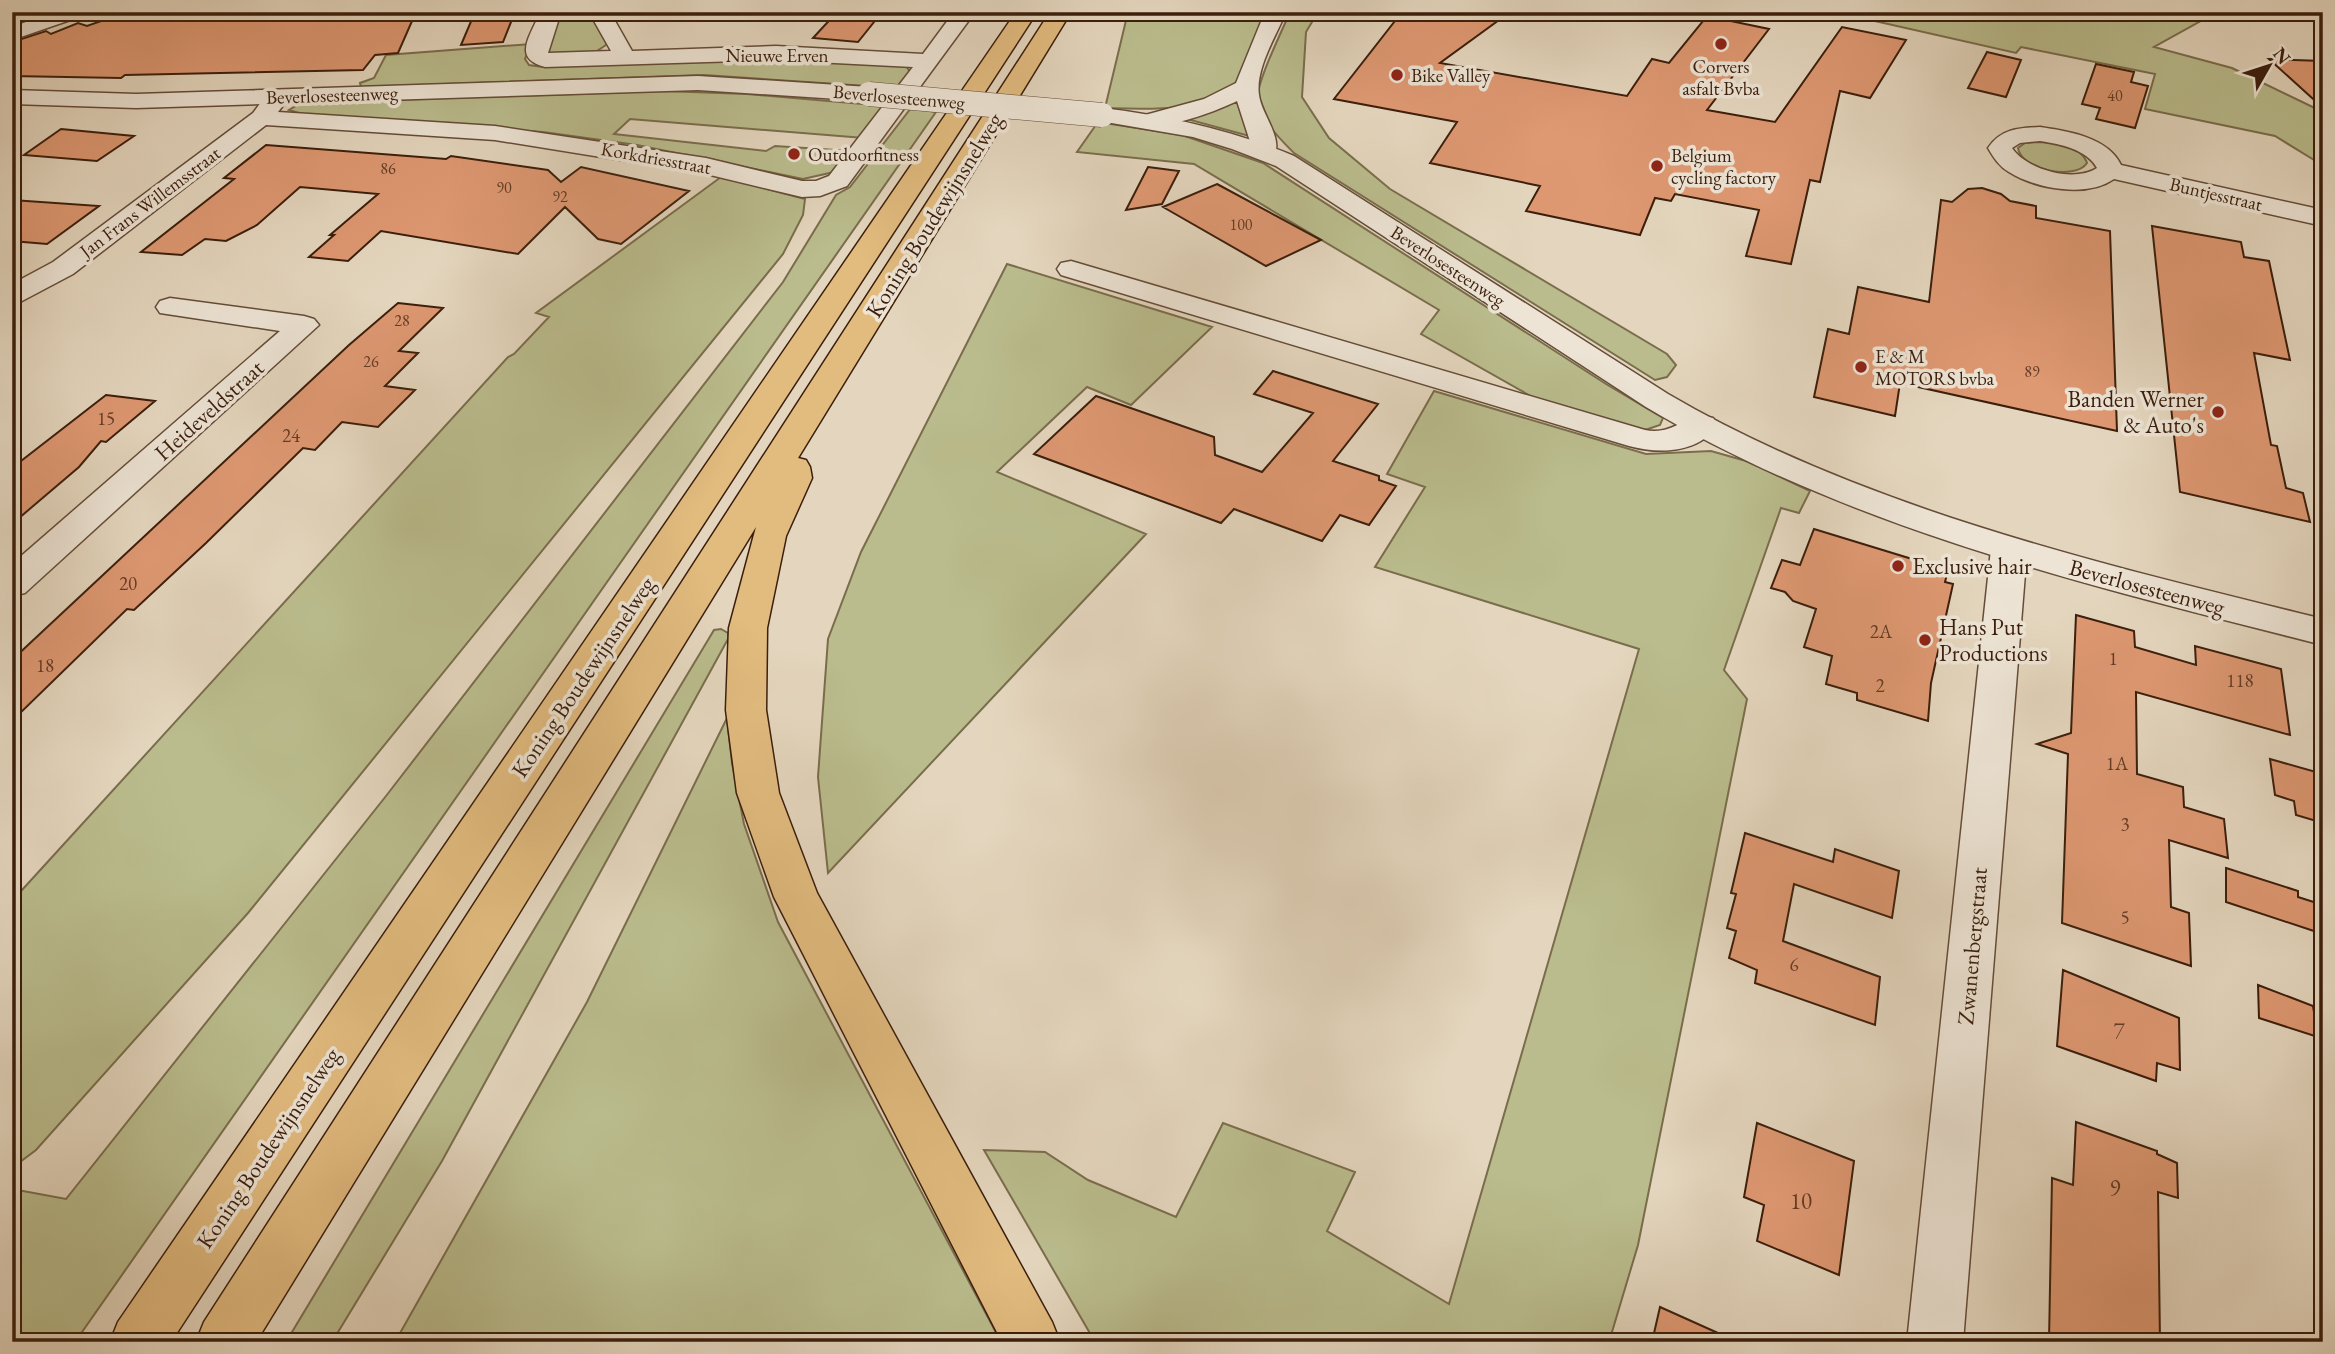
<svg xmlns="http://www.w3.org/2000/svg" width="2335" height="1354" font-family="'EB Garamond',serif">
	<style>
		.green { fill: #babc8d; stroke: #7a6d4c; stroke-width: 2 }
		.building { fill: #de9872; stroke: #3b1e0c; stroke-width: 2 }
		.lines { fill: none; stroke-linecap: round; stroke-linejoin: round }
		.minor-casing { stroke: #654c38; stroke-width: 3 }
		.tertiary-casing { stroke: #654c38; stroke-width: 3 }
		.motorway-casing { stroke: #3b1e0c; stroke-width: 3 }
		.minor { fill: #ede4d5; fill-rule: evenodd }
		.tertiary { fill: #ede4d5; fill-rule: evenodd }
		.motorway { fill: #e2bb7f; fill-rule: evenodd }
		.tertiary-bridge-casing { stroke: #654c38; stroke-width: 25; stroke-linecap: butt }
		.tertiary-bridge { stroke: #ede4d5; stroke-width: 24 }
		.poi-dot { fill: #8f2418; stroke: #ede4d5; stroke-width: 2.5 }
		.labels { text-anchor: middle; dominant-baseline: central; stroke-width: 7; stroke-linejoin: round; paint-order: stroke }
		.far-number-label { font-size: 16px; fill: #643c26 }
		.far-street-label { font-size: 19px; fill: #3b1e0c; stroke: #ede4d5 }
		.far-poi-label { font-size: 19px; fill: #3b1e0c; stroke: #ede4d5; text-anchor: start }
		.number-label { font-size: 19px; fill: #643c26 }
		.street-label { font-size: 23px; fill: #3b1e0c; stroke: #ede4d5 }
		.poi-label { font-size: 23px; fill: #3b1e0c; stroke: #ede4d5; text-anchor: start }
		.near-number-label { font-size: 23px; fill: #643c26 }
	</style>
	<rect width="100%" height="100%" fill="#e4d6be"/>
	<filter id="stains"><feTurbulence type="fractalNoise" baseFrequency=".00286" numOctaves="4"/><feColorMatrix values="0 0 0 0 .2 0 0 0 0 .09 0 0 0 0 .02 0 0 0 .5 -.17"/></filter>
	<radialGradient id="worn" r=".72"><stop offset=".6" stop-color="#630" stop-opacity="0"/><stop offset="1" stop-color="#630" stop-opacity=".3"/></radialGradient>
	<path class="green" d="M 558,12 L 589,12 L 607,40 L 606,45 L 594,53 L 547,53 Z
		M 1128,12 L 1269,12 C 1260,32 1250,65 1236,82 C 1210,114 1142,109 1105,108 Z
		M 1290,12 L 1318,12 L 1306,32 L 1302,97 L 1329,138 L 1390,189 L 1667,354 L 1676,365 L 1667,377 L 1655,380 L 1294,153 C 1279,138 1262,122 1258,99 C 1255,85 1283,29 1290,12 Z
		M 1835,12 L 2217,12 L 2154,47 L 2232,68 L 2323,112 L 2323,212 L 2317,211 L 2314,160 L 2275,136 L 2145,109 L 2155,74 L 2021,47 L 2016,53 Z
		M 531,44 L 525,59 L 529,65 L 543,67 L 633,60 L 776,56 L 906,66 L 910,72 L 896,88 L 704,75 L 361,87 L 360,83 L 374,78 L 386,55 Z
		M 663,91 L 747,94 L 886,106 L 864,138 L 630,119 L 614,134 L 766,151 L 775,146 L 853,151 L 834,172 L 803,179 L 637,145 L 543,132 L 302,114 L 289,110 L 301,103 Z
		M 1237,102 L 1253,137 L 1183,118 Z
		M 911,108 L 936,112 L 75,1342 L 12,1342 L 12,1189 L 66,1199 L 386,796 L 783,282 L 836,195 L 850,187 Z
		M 1098,122 L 1182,135 L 1263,163 L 1606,384 L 1663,418 L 1660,425 L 1648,429 L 1636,430 L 1534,398 L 1421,334 L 1439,310 L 1194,164 L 1077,152 Z
		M 2036,142 C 2053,142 2081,145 2087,163 C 2075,181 2021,170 2018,148 L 2025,143 Z
		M 721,177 L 805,199 L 803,215 L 783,254 L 248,913 L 36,1150 L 12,1168 L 12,901 L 508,357 L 514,354 L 549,317 L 536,313 Z
		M 1007,264 L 1212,327 L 1131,405 L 1087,387 L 997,472 L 1146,534 L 828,873 L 818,777 L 828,639 L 861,552 Z
		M 1434,391 L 1646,454 L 1711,451 L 1746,461 L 1810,491 L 1799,513 L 1781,508 L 1724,670 L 1747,699 L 1638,1245 L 1609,1342 L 1095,1342 L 984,1150 L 1045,1152 L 1088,1180 L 1176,1217 L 1223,1123 L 1355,1172 L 1327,1231 L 1449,1304 L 1639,649 L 1375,567 L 1425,487 L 1387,474 Z
		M 721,629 L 728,633 L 728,639 L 442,1161 L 332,1342 L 286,1342 L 708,640 L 714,630 Z
		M 727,718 L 732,763 L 744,824 L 778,922 L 1001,1342 L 395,1342 L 587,1002 Z"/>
	<path class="building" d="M 127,12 L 416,12 L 398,53 L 375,55 L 363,70 L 125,75 L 121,78 L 12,76 L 12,42 L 46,31 L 51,34 L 78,23 L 87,26 Z
		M 475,12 L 515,12 L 503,42 L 461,45 Z
		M 837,12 L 882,12 L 858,42 L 813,38 Z
		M 1402,12 L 1510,12 L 1440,63 L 1627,96 L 1652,59 L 1669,63 L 1707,16 L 1769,29 L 1707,110 L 1775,122 L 1842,27 L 1906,40 L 1870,98 L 1840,91 L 1820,182 L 1810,180 L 1791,264 L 1746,256 L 1759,210 L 1675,194 L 1671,201 L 1655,198 L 1640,235 L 1526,211 L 1540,186 L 1430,163 L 1457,122 L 1334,99 Z
		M 1987,52 L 2021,60 L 2006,97 L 1968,88 Z
		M 2269,59 L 2323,61 L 2323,108 Z
		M 2096,64 L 2134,72 L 2131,82 L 2148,86 L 2135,128 L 2096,119 L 2100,108 L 2082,104 Z
		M 61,129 L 134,136 L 97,161 L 24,155 Z
		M 266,145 L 446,159 L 451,156 L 548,170 L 561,182 L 581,167 L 689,191 L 621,244 L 598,239 L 565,207 L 518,254 L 381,231 L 348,261 L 309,257 L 334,235 L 330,235 L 378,194 L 300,187 L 257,225 L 226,241 L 205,239 L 182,255 L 141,252 L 234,179 L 224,178 Z
		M 1148,167 L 1179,171 L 1162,204 L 1126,210 Z
		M 1217,184 L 1321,240 L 1266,266 L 1163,207 Z
		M 1982,188 L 2001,194 L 2010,201 L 2036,206 L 2036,218 L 2110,231 L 2117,431 L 1900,383 L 1895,416 L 1814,397 L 1828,329 L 1849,334 L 1858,287 L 1929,302 L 1941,200 L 1952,202 L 1968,189 Z
		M 12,200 L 99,206 L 47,244 L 12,241 Z
		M 2152,226 L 2241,242 L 2244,257 L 2269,261 L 2290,360 L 2254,353 L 2271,445 L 2277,446 L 2286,488 L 2303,493 L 2310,522 L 2180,492 Z
		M 398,303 L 443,308 L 399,351 L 418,353 L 385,386 L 415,390 L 378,427 L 342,422 L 315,450 L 303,448 L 206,543 L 134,610 L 127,609 L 12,721 L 12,660 L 349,345 Z
		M 1273,371 L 1378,404 L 1333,461 L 1379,476 L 1379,480 L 1396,486 L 1369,525 L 1340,515 L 1322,541 L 1234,509 L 1221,523 L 1034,454 L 1096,396 L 1214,437 L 1215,455 L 1262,472 L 1313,413 L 1254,394 Z
		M 106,395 L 155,401 L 106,442 L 101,441 L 79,467 L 12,524 L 12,468 Z
		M 1814,529 L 1948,570 L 1945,582 L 1953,584 L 1931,683 L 1928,721 L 1857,700 L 1857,693 L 1826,684 L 1832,656 L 1804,647 L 1816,609 L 1793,601 L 1785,592 L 1771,588 L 1782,560 L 1800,565 Z
		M 2076,615 L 2134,631 L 2135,647 L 2196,665 L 2195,646 L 2281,669 L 2290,735 L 2136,692 L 2137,774 L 2183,787 L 2184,807 L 2224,819 L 2228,858 L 2169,840 L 2171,907 L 2189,913 L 2191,966 L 2062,923 L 2068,754 L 2037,744 L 2071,733 Z
		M 2270,759 L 2323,774 L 2323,823 L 2296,815 L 2294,801 L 2275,795 Z
		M 1745,833 L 1833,862 L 1835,849 L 1899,871 L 1892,918 L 1794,884 L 1783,941 L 1880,977 L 1875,1025 L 1755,983 L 1757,970 L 1729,958 L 1736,931 L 1727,928 L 1736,894 L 1731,893 Z
		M 2226,868 L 2298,891 L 2298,897 L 2323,905 L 2323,934 L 2226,902 Z
		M 2063,970 L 2179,1018 L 2180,1070 L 2157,1063 L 2156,1081 L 2057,1046 Z
		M 2258,985 L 2313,1006 L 2318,1037 L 2259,1018 Z
		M 2076,1122 L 2157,1151 L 2157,1154 L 2177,1163 L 2178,1198 L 2158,1192 L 2160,1342 L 2049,1342 L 2052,1178 L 2073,1185 Z
		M 1757,1123 L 1854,1161 L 1839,1275 L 1757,1241 L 1764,1205 L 1744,1197 Z
		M 1660,1307 L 1738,1342 L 1652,1342 Z"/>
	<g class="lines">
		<g class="minor-casing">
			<path id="minor" d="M 54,12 L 85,12 L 82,16 L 12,40 L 12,27 Z
				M 540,12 L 561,12 L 548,53 L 611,51 L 589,12 L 610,12 L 632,51 L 776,46 L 923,54 L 954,12 L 975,12 L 847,186 L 820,196 L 802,197 L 706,174 L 495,140 L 266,125 L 73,274 L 22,301 L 12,303 L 12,284 L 53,262 L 253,113 C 262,101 267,90 284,94 L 288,99 L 278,112 L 495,126 L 706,158 L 802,181 L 816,181 L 829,176 L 913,67 L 776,60 L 545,67 C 511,58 531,36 540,12 Z
				M 1265,12 L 1286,12 C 1276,36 1255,69 1259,95 C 1261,114 1285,140 1273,157 L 1264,159 L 1255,157 L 1237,101 C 1217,111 1166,130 1145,125 L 1141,120 L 1145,115 L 1204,99 L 1236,83 Z
				M 2040,127 C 2067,131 2108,137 2121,165 L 2323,210 L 2323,226 L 2114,179 C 2087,198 2036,189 2009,172 C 1999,166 1994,158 1988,148 C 2001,129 2018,128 2040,127 ZM 2040,141 C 2059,144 2087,149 2097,168 C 2074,183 2027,170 2012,148 L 2020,143 Z
				M 1071,261 L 1645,430 C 1676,436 1685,411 1713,418 L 1718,425 C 1698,454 1658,454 1629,446 L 1061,275 L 1057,269 L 1061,263 Z
				M 170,298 L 304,316 L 314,319 L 319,325 L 25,593 L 12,596 L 12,564 L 280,331 L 160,313 L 156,307 L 160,301 Z
				M 2009,537 L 2021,541 L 2027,549 L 1963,1342 L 1907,1342 L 1991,549 L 1997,541 Z"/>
		</g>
		<g class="tertiary-casing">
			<path id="tertiary" d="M 698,76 L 869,87 L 877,89 L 881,94 L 877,99 L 869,101 L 698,90 L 136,108 L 12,104 L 12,90 L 136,94 Z
				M 1102,108 C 1168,116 1232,130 1294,156 L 1668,394 C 1864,509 2104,565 2323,619 L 2323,645 C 2095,587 1850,529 1646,407 L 1276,166 L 1232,149 L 1193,137 L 1094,120 L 1090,115 L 1094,110 Z"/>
		</g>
		<g class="motorway-casing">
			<path id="motorway" d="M 1016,12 L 1037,12 L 171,1342 L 110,1342 L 118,1322 Z
				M 1050,12 L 1071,12 L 798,458 L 806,460 L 810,467 L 812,478 L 786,536 L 767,628 L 766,710 L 779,793 L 817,893 L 1052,1322 L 1060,1342 L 1002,1342 L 774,897 L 737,793 L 726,710 L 729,628 L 756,527 L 256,1342 L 196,1342 L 204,1322 Z"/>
		</g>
		<use href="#minor" class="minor"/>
		<use href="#tertiary" class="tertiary"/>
		<use href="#motorway" class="motorway"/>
		<g class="tertiary-bridge-casing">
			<path id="tertiary-bridge" d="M 869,94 L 1102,115"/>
		</g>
		<use href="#tertiary-bridge" class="tertiary-bridge"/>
	</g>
	<g class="poi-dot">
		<circle cx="1721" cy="44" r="7"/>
		<circle cx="1397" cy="75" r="7"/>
		<circle cx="794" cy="154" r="7"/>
		<circle cx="1657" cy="166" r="7"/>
		<circle cx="1861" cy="367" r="7"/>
		<circle cx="2218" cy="412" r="7"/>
		<circle cx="1898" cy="566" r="7"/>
		<circle cx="1925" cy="640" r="7"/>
	</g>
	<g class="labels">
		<g class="far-number-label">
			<text x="2115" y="95">40</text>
			<text x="388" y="168">86</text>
			<text x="504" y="187">90</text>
			<text x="560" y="196">92</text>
			<text x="1241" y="224">100</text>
			<text x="402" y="320">28</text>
			<text x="371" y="361">26</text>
			<text x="2032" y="371">89</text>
		</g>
		<g class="far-street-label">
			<text x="777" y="55">Nieuwe Erven</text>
			<text transform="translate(332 95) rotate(-2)">Beverlosesteenweg</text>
			<text transform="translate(899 97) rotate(5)">Beverlosesteenweg</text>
			<text transform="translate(656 158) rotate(10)">Korkdriesstraat</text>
			<text transform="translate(2216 194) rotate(13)">Buntjesstraat</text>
			<text transform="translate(150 202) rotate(-37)">Jan Frans Willemsstraat</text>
			<text transform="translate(1448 266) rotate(33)">Beverlosesteenweg</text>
		</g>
		<g class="far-poi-label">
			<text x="1721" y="66" text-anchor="middle">Corvers<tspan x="1721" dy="22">asfalt Bvba</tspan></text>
			<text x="1411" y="75">Bike Valley</text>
			<text x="808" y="154">Outdoorfitness</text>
			<text x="1671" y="155">Belgium<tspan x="1671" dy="22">cycling factory</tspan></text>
			<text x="1875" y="356">E &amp; M<tspan x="1875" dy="22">MOTORS bvba</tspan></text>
		</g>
		<g class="number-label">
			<text x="106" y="418">15</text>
			<text x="291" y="435">24</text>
			<text x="128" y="583">20</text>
			<text x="1881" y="631">2A</text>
			<text x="2113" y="658">1</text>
			<text x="45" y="665">18</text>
			<text x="2240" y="680">118</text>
			<text x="1880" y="685">2</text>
			<text x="2117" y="763">1A</text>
			<text x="2125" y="824">3</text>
			<text x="2125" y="917">5</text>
			<text x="1794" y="964">6</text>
		</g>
		<g class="street-label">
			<text transform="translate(934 215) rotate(-58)">Koning Boudewijnsnelweg</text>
			<text transform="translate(209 410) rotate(-42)">Heideveldstraat</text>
			<text transform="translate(2147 587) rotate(15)">Beverlosesteenweg</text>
			<text transform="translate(583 677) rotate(-56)">Koning Boudewijnsnelweg</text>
			<text transform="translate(1972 946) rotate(-85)">Zwanenbergstraat</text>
			<text transform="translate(268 1148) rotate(-56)">Koning Boudewijnsnelweg</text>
		</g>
		<g class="poi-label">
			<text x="2204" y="399" text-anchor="end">Banden Werner<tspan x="2204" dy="26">&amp; Auto's</tspan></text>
			<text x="1912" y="566">Exclusive hair</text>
			<text x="1939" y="627">Hans Put<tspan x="1939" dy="26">Productions</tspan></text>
		</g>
		<g class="near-number-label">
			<text x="2119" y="1031">7</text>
			<text x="2115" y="1188">9</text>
			<text x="1801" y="1201">10</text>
		</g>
	</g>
	<rect width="2335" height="1354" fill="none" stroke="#e4d6be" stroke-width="42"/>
	<rect x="14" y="14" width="2307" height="1326" fill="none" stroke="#3b1e0c" stroke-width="3.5"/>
	<rect x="21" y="21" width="2293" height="1312" fill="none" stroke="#3b1e0c" stroke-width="2"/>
	<g transform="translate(2269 66) rotate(51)" stroke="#ede4d5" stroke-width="5" paint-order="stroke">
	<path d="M0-5L12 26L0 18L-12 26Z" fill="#3b1e0c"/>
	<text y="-10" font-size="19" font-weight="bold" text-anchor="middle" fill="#3b1e0c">N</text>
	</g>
	<rect width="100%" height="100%" filter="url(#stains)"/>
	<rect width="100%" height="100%" fill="url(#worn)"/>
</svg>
